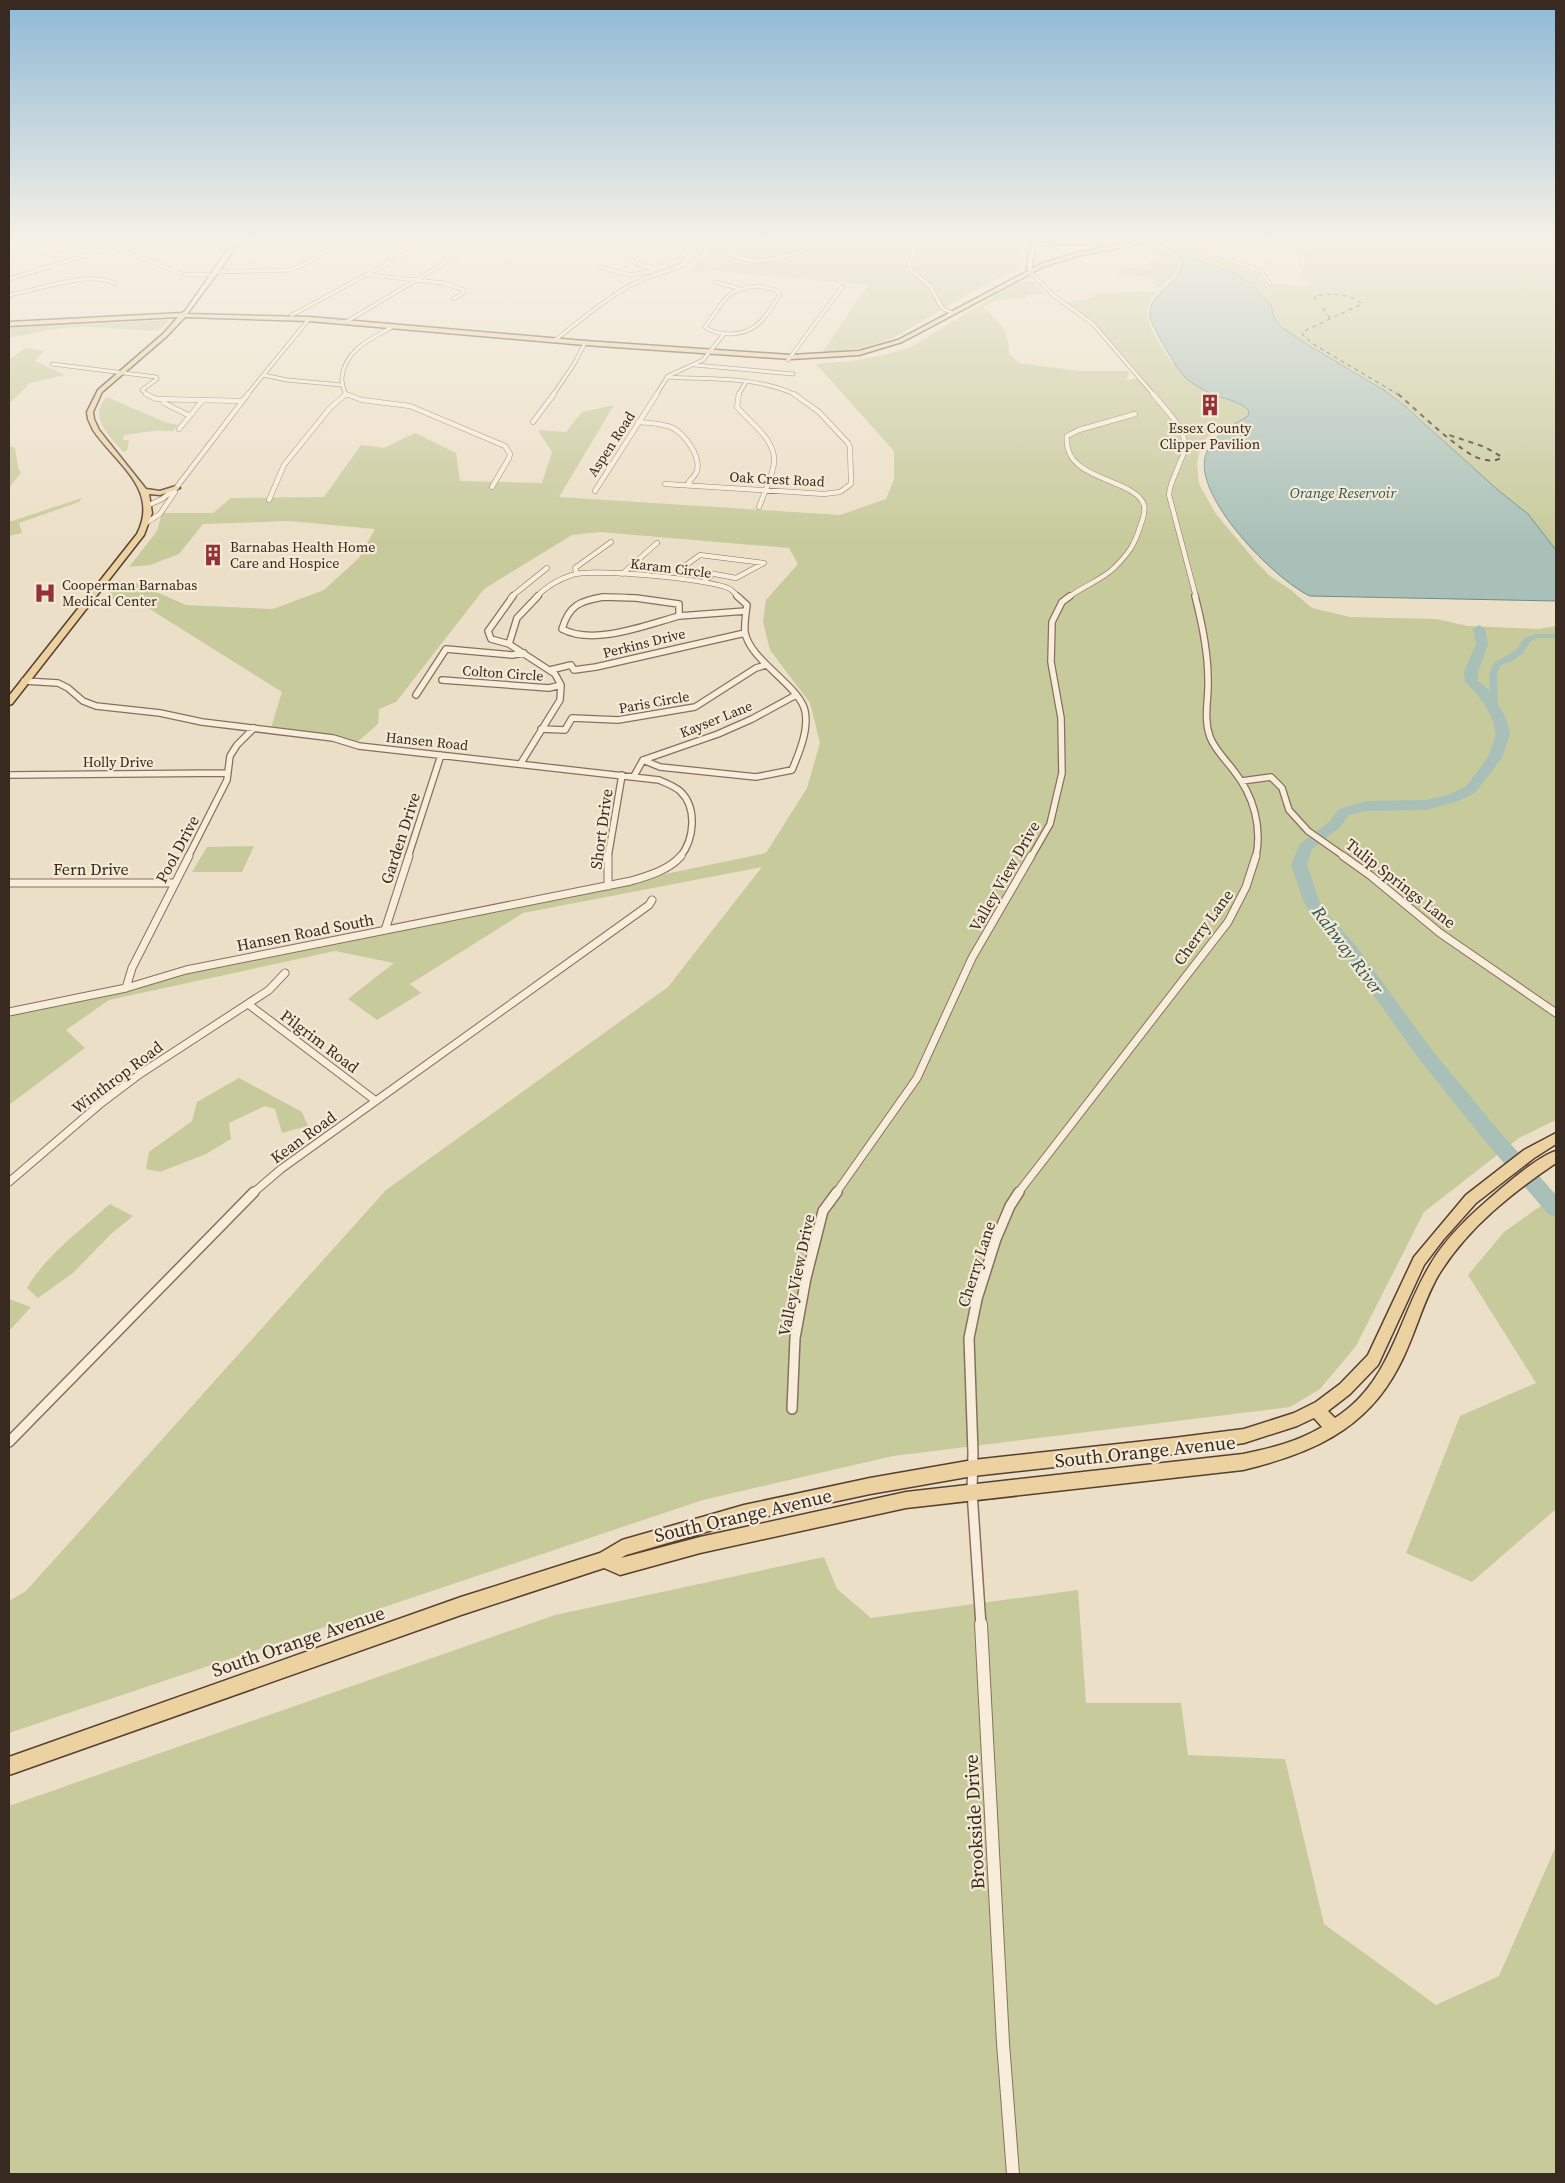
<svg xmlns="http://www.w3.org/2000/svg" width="1565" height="2183" font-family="'Source Serif 4',serif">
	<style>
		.green { fill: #c7ca9b }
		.water { fill: #a8c0b8; stroke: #6f8e85 }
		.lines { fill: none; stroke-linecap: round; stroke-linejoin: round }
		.canal { fill: #a8c0b8; fill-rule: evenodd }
		.river { fill: #a8c0b8; fill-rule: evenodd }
		.street-far5-casing { stroke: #87715d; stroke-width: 4.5 }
		.street-far4-casing { stroke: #87715d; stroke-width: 5.5 }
		.street-far3-casing { stroke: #87715d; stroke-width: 8 }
		.street-far2-casing { stroke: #87715d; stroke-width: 9 }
		.street-far1-casing { stroke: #87715d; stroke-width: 12 }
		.street-casing { stroke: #87715d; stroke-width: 14 }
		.secondary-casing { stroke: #685240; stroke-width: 3 }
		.primary-casing { stroke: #554031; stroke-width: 3 }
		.street-far5 { stroke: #f7edda; stroke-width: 3 }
		.street-far4 { stroke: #f7edda; stroke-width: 4.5 }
		.street-far3 { stroke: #f7edda; stroke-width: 5.5 }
		.street-far2 { stroke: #f7edda; stroke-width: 7 }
		.street-far1 { stroke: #f7edda; stroke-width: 9 }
		.street { stroke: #f7edda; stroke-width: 12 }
		.secondary { fill: #f7edda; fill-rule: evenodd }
		.primary { fill: #ecd1a1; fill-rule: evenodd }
		.rail-far1 { stroke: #382a20; stroke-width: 1; stroke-dasharray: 4 4; stroke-linecap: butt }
		.rail { stroke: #382a20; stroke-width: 2; stroke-dasharray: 5 5; stroke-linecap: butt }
		.labels { text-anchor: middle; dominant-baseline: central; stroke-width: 4.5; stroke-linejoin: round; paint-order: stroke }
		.far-poi-label { font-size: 14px; fill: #382a20; stroke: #f4ead6; text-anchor: start }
		.far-street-label { font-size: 14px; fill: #382a20; stroke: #f4ead6 }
		.far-water-label { font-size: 15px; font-style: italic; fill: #305752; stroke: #f4ead6 }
		.street-label { font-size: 16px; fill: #382a20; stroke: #f4ead6 }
		.water-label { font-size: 18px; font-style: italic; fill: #305752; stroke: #f4ead6 }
		.near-street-label { font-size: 19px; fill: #382a20; stroke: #f4ead6 }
	</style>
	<rect width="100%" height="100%" fill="#ecdfc7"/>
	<path class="green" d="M 355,238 L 401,238 L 381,249 Z
		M 711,238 L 1023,238 L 1019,269 L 977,289 L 895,337 C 871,347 847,351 822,353 L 868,285 L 717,271 L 687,273 C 701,263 712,257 711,238 Z
		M 1323,238 L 1556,238 L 1556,550 C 1536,519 1508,500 1481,476 C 1448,445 1416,411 1379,386 C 1347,365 1311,351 1281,327 C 1273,321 1275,312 1271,304 C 1266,294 1253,284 1243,278 C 1219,263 1189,258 1163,245 L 1178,241 L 1252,271 L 1267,284 L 1305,286 L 1310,285 L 1308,280 L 1302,278 L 1299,270 L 1307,268 L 1306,260 L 1313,241 Z
		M 1156,247 L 1179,258 L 1175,274 L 1159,288 L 1152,283 L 1156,280 C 1142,274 1128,279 1115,273 L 1124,267 L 1151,269 L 1152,265 L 1146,263 L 1156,258 L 1153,256 L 1140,253 L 1140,249 Z
		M 1025,281 L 1034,282 L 1047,295 L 1030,294 L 1025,298 L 997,300 L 983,307 C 999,321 1010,332 1009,354 L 1019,363 L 1080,371 L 1128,371 L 1129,374 L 1126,380 L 1143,378 L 1093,321 L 1066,302 L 1085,300 L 1100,293 L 1129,293 L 1110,292 L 1157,291 C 1134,315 1158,339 1172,363 L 1176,364 C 1187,382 1204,392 1224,399 C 1233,402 1243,404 1249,411 L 1247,417 L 1229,427 L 1221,424 L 1220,428 L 1204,440 L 1200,450 L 1197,463 L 1199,484 L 1216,514 L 1257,563 L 1270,576 L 1291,590 L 1312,608 L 1350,617 L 1436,619 L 1468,626 L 1539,629 L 1556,626 L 1556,1120 L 1519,1138 L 1424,1212 L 1356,1346 L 1320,1389 L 1290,1407 L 893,1456 L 703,1500 L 9,1733 L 9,1601 L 26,1591 L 386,1190 L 668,987 L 762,867 L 523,913 L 410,984 L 421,993 L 377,1020 L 348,999 L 394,963 L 335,951 L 109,1000 L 66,1030 L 85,1048 L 9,1105 L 9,1011 L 766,853 L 807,788 L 820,743 L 810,703 L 770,650 L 763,622 L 766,600 L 798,564 L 789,548 L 600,532 L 572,535 L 484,589 L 396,702 L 379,709 L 378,724 L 354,745 L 270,731 L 282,692 L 137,601 L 105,599 L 118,581 L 131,581 L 186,605 L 273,609 L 324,590 L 359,558 L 375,529 L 289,521 L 203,524 L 179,554 L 150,565 L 129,567 L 157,531 L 162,513 L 213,513 L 231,498 L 324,497 L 361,445 L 384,448 L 415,433 L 456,453 L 460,481 L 542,483 L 552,452 L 538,430 L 566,432 L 582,412 L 614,405 L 559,497 L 840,515 L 886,499 L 894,479 L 894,451 L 816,364 L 851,361 L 884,355 L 911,347 L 1011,286 Z
		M 169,320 L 160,330 C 135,332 111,327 86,327 C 60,326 34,333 9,338 L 9,328 Z
		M 25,348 L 44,351 L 35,361 L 65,375 L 30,383 L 9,404 L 9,360 Z
		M 107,397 L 167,423 L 178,425 L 173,431 L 162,431 L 161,430 L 124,435 L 123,440 L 129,440 L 127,451 L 123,452 C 110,436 87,417 107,397 Z
		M 9,445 L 15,448 L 18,467 L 21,473 L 9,488 Z
		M 82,498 L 79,502 L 19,523 L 22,533 L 9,536 L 9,522 Z
		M 254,846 L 242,872 L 192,872 L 207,847 Z
		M 239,1078 L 302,1112 L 308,1126 L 282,1133 L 275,1109 L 265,1106 L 229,1123 L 231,1139 L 206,1154 L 160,1172 L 146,1169 L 149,1152 L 192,1121 L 197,1102 Z
		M 1556,1195 L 1556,1509 L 1472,1582 L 1406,1553 L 1460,1416 L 1536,1383 L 1468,1275 L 1504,1232 Z
		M 110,1204 L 133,1216 L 111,1234 L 73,1273 L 38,1298 L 27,1288 C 47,1254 81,1230 110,1204 Z
		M 9,1299 L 31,1307 L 9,1331 Z
		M 824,1557 L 837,1589 L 871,1618 L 1078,1590 L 1086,1703 L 1181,1703 L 1188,1755 L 1285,1759 L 1324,1924 L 1436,2005 L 1499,1976 L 1556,1846 L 1556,2174 L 9,2174 L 9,1806 L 555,1615 Z"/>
	<path class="water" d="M 1161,243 L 1181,254 L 1228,270 L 1252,284 L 1271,304 L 1274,317 L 1280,326 L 1310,346 L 1384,390 L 1406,407 L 1498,490 L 1528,514 L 1556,550 L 1556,601 L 1310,596 C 1275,580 1191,495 1206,454 C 1213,434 1232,426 1248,416 L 1249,411 C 1241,401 1223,399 1211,394 C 1202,389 1192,384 1185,377 C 1177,369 1152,328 1150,317 C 1146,290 1190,283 1180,256 L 1159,244 Z"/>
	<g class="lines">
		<path class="canal" d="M 1536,634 L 1556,634 L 1556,638 L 1537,638 L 1530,642 L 1522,654 L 1512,661 L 1501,665 L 1497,673 L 1498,709 L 1491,711 L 1489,673 L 1494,663 L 1516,650 L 1524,638 Z"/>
		<path class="river" d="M 1479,625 L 1485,629 L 1488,644 L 1478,672 L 1478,681 L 1488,689 L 1501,709 L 1507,721 L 1510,735 L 1502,758 L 1475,793 L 1458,801 L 1426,810 L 1367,811 L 1349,815 L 1339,828 L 1312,849 L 1307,865 L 1319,900 L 1328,914 L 1357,947 L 1431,1049 L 1499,1131 L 1556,1195 L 1556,1217 L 1549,1215 L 1485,1141 L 1419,1059 L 1345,955 L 1316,922 L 1303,900 L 1291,865 L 1300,844 L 1329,822 L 1339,809 L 1367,801 L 1426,800 L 1448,795 L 1465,787 L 1475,775 L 1488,757 L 1496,735 L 1493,721 L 1487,709 L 1478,695 L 1465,682 L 1464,672 L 1476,644 L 1473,629 Z"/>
		<g class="street-far5-casing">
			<path id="street-far5" d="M 98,238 L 100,242 L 182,274 L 214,275
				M 171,238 L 208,242 L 236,240
				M 311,238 L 322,238
				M 724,238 L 723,250 C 757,274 798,252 832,238
				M 906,238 L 914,251 L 909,263 L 910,269 L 930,286 L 942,308 L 952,313
				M 1176,238 L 1255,269 L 1261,272 L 1270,283
				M 1260,238 L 1302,254
				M 9,241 L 40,253 L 74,256
				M 527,242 L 542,238
				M 482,245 L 493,238
				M 705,247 L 686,248 L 681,245 L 706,244
				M 631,259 L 636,264 L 656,269
				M 599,267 L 631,275 L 647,272 L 680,260 L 689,247 L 683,238
				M 1304,268 L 1302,256 L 1310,241 L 1319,238
				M 216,272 L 290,270 L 301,266 L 347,238
				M 1031,273 L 1054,296 L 1093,324 L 1154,395
				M 369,275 L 444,283 L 464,290 L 462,294 L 453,299
				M 9,279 L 113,247
				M 715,282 L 738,288
				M 758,286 L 775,290 L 780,294 C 767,315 758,333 731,334 C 721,334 713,333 705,327 C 723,303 725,288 758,286 Z
				M 9,295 C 37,290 88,271 114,283
				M 292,315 L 429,241 L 413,239
				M 346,322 L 486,238
				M 555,340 C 579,322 602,301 629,286 C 659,269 686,274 707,242 L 703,238
				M 788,360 L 843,286
				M 52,364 L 156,377 L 157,379 L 142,390 L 148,395
				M 695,365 L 793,374
				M 263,375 L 287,380 L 342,385
				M 667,377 C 710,380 757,376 796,395
				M 346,394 L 349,395
				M 247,395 L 309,319
				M 345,395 C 345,390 341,383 342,377 C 345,349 373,338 394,326
				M 553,395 L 574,364 L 585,343
				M 656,395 L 668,376 L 703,360 L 724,334
				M 738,395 L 746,382"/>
		</g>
		<g class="street-far4-casing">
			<path id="street-far4" d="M 146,394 L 156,399 L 242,401
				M 346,394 L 362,400 L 410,406 L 505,446 L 510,454 L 509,458 L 492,487
				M 739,394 L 737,407 C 749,422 776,439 774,462 C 773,476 764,493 759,507
				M 1153,394 C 1164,408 1186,428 1185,447 C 1185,452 1182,458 1180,462 C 1176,474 1170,482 1169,495 L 1196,597
				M 163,400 L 164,403 L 190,416
				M 533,422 L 554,394
				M 638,422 C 649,423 662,423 673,428 C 685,435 701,456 697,471 C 696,475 691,479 688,483 L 690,484
				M 179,429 L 202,401
				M 665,484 L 824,494 L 840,492 L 851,484 L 850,447 L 848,443 L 819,412 L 794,394
				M 595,491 L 657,394
				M 269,500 L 284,465 L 330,408 L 346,394
				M 149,505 L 162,499 L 176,488 L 248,394
				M 146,523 L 160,514 L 175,492
				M 700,555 L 764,563 L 736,578 L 682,568 Z
				M 577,574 L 575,568 L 611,542
				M 622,574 L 657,543
				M 703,582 L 713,574
				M 511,597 L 547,568
				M 536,597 C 546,587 559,579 572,575 C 590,568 713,579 730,589 C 733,591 736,595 739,597
				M 603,597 L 626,597
				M 1069,597 C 1082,587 1103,579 1114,568 C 1128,554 1134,546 1140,527 C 1142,521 1146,512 1144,505 C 1135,477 1062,482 1067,436 L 1079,430 L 1135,414"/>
		</g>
		<g class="street-far3-casing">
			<path id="street-far3" d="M 1195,596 C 1202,623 1208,651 1208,679 C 1209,698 1203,718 1210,737 C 1215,750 1226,760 1234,771 C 1254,796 1262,827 1256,857
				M 603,597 L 636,598 L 679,604 L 679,616 C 646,625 594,646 562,629 C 569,605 580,601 603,597 Z
				M 679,616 L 746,611
				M 509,644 L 491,639 L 488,631 L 513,596
				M 550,670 L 571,665 L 574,670 L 596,667 L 745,633
				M 442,680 L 549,688 L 561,685
				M 24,681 L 58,683 L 68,688 L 83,701 L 96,706 L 160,713 L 202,722 L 333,738 L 359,746 L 659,780 C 666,783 674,786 680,791 C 698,808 694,840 680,857
				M 416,695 L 446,649 L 512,655 L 524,653
				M 541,729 L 565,730 L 572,718 L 618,720 L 695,707 L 756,668 L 766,665
				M 643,760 L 718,734 L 752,719 L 796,695
				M 521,763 L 560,700 L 561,685 L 555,674 L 509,644 L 517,618 L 538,596
				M 9,775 L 227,773
				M 634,776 L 643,760 L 660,767 L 756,777 L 792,770 C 799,753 809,730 805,711 C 800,686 749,660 745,632 C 744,624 746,613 747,605 L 737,596
				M 1242,781 L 1271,777 L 1282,788 L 1289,810 L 1308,831 L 1345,857
				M 188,857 L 227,780 L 230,756 L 237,745 L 254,728
				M 408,857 L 441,755
				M 608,857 L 622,775
				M 1031,857 L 1050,824 L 1062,773 L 1061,718 L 1051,662 L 1052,622 L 1062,602 L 1070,596"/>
		</g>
		<g class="street-far2-casing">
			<path id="street-far2" d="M 1343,856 L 1371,876 L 1440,933 L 1556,1013
				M 9,883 L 174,883
				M 608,886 L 608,856
				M 385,930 L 409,856
				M 126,988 L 132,968 L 189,856
				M 248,1004 L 376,1101
				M 9,1012 L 126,988 L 186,970 L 631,881 C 648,876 669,870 681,856
				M 9,1182 L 99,1105 L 140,1074 L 269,990 L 285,973
				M 253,1193 L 281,1169 L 649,905 L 652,900
				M 836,1193 L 917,1078 L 972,958 L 1031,856
				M 1018,1193 L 1228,922 L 1246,887 L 1256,856"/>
		</g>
		<g class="street-far1-casing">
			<path id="street-far1" d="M 792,1409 L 795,1338 L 806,1278 L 823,1211 L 837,1192
				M 9,1442 L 254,1192
				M 981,1626 L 972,1491 L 973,1453 L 969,1338 L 977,1299 L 996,1239 L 1010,1206 L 1019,1192"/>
		</g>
		<g class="street-casing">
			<path id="street" d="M 981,1624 L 1003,2043 L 1013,2174"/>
		</g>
		<g class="secondary-casing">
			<path id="secondary" d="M 236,238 L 240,238 L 227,260 L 187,314 L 183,314 Z
				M 1032,238 L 1036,238 L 1032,266 L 1033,273 L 1031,274 L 1029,273 L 1027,266 Z"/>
		</g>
		<g class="primary-casing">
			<path id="primary" d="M 1157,238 L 1182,238 L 1158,243 L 1156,241 L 1077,256 L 1045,266 L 902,342 L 859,355 L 791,359 L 585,345 L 309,321 L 185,317 L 167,336 L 102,392 L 93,412 L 94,419 L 99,430 L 146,489 L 160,491 L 176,486 L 180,488 L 160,495 L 149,494 L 152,513 L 144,535 L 12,704 L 9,705 L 9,696 L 137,534 C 160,489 116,464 93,430 L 88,419 L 87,412 L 98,390 L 163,334 L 178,317 L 9,326 L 9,322 L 182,313 L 185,311 L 187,314 L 309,317 L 585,341 L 791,355 L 859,351 L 898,340 L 1041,264 L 1076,253 Z
				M 1032,243 L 1101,243 L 1103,244 L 1034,245 Z
				M 1556,1133 L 1556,1144 L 1534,1158 L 1476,1203 L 1443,1240 L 1424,1265 L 1378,1365 L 1350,1394 L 1328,1411 L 1335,1418 C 1391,1383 1398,1318 1430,1265 C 1448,1234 1476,1210 1503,1187 C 1516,1176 1540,1156 1556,1151 L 1556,1163 C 1513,1192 1470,1226 1441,1271 C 1423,1299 1415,1337 1398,1368 C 1365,1431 1309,1454 1243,1470 L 906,1508 L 700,1553 L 620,1575 L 604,1568 L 461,1615 L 9,1775 L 9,1757 L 461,1597 L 600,1553 L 622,1540 L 744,1505 L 870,1478 L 973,1460 L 1173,1438 L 1244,1429 L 1294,1413 L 1316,1402 L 1340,1384 L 1368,1355 L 1414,1257 L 1466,1195 L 1524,1150 ZM 1314,1418 L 1322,1427 C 1297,1442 1271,1448 1243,1454 L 906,1492 L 700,1537 L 621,1558 L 626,1555 L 744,1521 L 870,1494 L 973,1476 L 1173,1454 L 1244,1443 L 1297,1426 Z"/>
		</g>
		<use href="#street-far5" class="street-far5"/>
		<use href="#street-far4" class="street-far4"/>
		<use href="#street-far3" class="street-far3"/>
		<use href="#street-far2" class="street-far2"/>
		<use href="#street-far1" class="street-far1"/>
		<use href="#street" class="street"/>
		<use href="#secondary" class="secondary"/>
		<use href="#primary" class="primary"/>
		<path class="rail-far1" d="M 1315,300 L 1315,296 C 1330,293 1350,293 1362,304 L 1304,331 L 1302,334 L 1313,344 L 1399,395
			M 1323,308 L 1329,317 L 1328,320"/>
		<path class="rail" d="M 1398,394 C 1421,414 1444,437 1470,454 C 1477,459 1495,464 1502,457 L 1485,447 L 1446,434"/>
	</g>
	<linearGradient id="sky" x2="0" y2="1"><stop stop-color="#8eb9d5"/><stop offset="0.44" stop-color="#f6f1e6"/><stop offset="1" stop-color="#f6f1e6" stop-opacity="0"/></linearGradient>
	<rect width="1565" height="544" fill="url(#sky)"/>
	<defs>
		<g id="building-bare" transform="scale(1.725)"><path d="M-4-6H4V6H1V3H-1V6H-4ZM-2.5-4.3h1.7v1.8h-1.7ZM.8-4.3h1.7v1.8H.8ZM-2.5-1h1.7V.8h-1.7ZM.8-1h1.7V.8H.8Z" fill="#923137" stroke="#f4ead6" stroke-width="2.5" paint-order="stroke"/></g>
		<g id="hospital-bare" transform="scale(1.725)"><path d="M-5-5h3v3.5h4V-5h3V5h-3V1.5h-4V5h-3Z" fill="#923137" stroke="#f4ead6" stroke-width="2.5" paint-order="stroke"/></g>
	</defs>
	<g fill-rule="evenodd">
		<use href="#building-bare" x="1210" y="405"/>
		<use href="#building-bare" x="213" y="555"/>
		<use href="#hospital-bare" x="45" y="593"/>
	</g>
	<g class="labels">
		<g class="far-poi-label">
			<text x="1210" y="428" text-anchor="middle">Essex County<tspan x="1210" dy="16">Clipper Pavilion</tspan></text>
			<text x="230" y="547">Barnabas Health Home<tspan x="230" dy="16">Care and Hospice</tspan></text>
			<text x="62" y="585">Cooperman Barnabas<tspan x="62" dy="16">Medical Center</tspan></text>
		</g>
		<g class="far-street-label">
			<text transform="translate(611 444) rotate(-57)">Aspen Road</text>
			<text transform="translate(777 479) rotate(3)">Oak Crest Road</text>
			<text transform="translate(671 568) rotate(7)">Karam Circle</text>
			<text transform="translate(644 643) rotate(-14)">Perkins Drive</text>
			<text transform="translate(503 673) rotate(4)">Colton Circle</text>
			<text transform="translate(654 702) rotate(-10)">Paris Circle</text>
			<text transform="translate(716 719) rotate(-22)">Kayser Lane</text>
			<text transform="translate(427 741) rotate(6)">Hansen Road</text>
			<text x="118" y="762">Holly Drive</text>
		</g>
		<g class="far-water-label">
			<text x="1343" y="492">Orange Reservoir</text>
		</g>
		<g class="street-label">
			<text transform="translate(601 829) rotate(-82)">Short Drive</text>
			<text transform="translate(400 838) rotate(-72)">Garden Drive</text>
			<text transform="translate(177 849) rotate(-62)">Pool Drive</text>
			<text x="91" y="869">Fern Drive</text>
			<text transform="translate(1004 876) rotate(-60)">Valley View Drive</text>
			<text transform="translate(1401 883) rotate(38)">Tulip Springs Lane</text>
			<text transform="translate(1203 927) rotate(-54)">Cherry Lane</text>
			<text transform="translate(305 932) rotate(-11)">Hansen Road South</text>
			<text transform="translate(320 1041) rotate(37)">Pilgrim Road</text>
			<text transform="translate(117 1077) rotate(-37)">Winthrop Road</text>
			<text transform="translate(303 1137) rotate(-36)">Kean Road</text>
			<text transform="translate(976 1264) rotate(-72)">Cherry Lane</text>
			<text transform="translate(796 1275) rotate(-78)">Valley View Drive</text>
		</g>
		<g class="water-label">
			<text transform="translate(1348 950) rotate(53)">Rahway River</text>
		</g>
		<g class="near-street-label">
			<text transform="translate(1145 1451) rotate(-6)">South Orange Avenue</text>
			<text transform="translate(743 1515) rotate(-13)">South Orange Avenue</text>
			<text transform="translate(298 1641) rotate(-19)">South Orange Avenue</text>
			<text transform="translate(974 1822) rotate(-93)">Brookside Drive</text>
		</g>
	</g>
	<rect width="1565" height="2183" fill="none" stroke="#382a20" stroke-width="20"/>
</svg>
